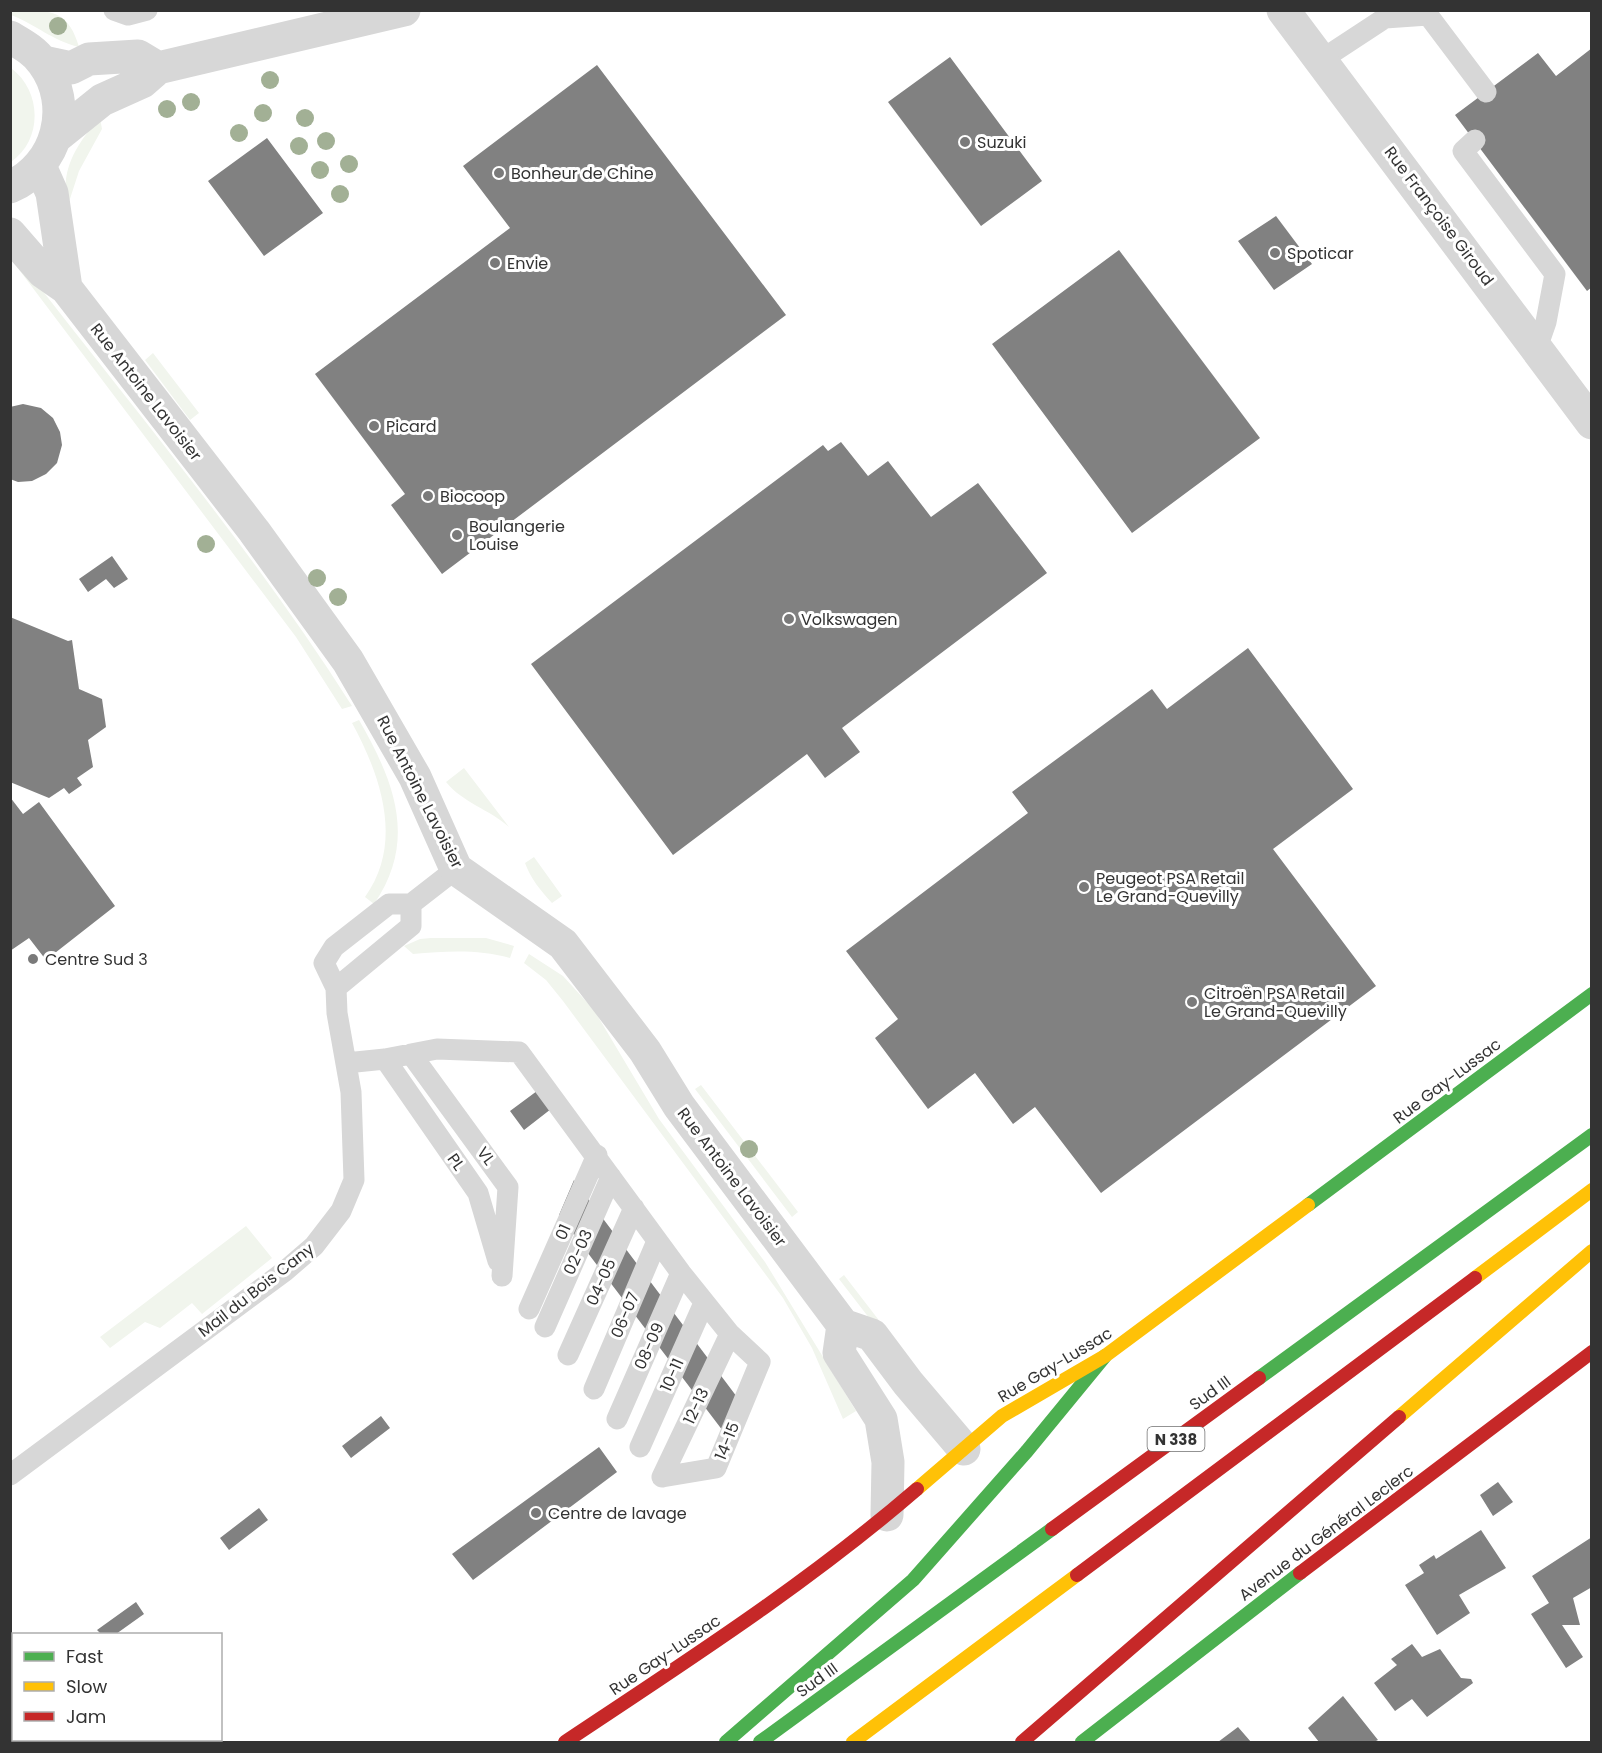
<svg xmlns="http://www.w3.org/2000/svg" width="1602" height="1753" font-family="Poppins,sans-serif">
	<style>
		.green { fill: #f1f5ed }
		.building { fill: #818181 }
		.lines { fill: none; stroke-linecap: round; stroke-linejoin: round }
		.lane { stroke: #d7d7d7; stroke-width: 21 }
		.street { stroke: #d7d7d7; stroke-width: 33 }
		.fast { stroke: #4caf50; stroke-width: 14 }
		.slow { stroke: #ffc107; stroke-width: 14 }
		.jam { stroke: #c62828; stroke-width: 14 }
		.tree { fill: #a2b095 }
		.poi-dot { fill: #7a7a7a; stroke: #fff; stroke-width: 2 }
		.labels { text-anchor: middle; dominant-baseline: central; stroke-width: 6; stroke-linejoin: round; paint-order: stroke }
		.shield { fill: #fff; stroke: #707070; stroke-width: 1.5 }
		.shield-label { font-size: 15px; font-weight: bold; fill: #333 }
		.poi-label { font-size: 16px; fill: #333; stroke: #fff; text-anchor: start }
		.street-label { font-size: 16px; fill: #333; stroke: #fff }
	</style>
	<rect width="100%" height="100%" fill="#fff"/>
	<path class="green" d="M 10,11 C 47,11 67,6 79,47 C 53,41 35,24 11,15 Z
		M 11,68 C 42,91 43,140 11,162 Z
		M 100,118 L 102,129 L 79,171 L 68,205 C 59,171 77,143 100,118 Z
		M 22,264 C 134,410 253,550 352,706 L 342,709 L 296,637 L 17,267 Z
		M 153,353 L 199,413 L 190,420 L 145,360 Z
		M 359,720 C 394,781 418,840 374,904 L 365,897 C 404,843 381,776 352,723 Z
		M 464,768 L 509,827 C 489,809 463,803 446,782 Z
		M 534,857 L 562,896 L 552,903 C 540,890 531,879 525,863 Z
		M 431,938 L 486,938 L 514,946 L 510,958 C 478,949 447,951 413,954 L 404,946 L 420,939 Z
		M 529,954 L 563,976 L 594,1010 L 659,1119 L 765,1262 L 856,1411 L 843,1419 L 812,1348 L 783,1298 L 563,1001 L 546,980 L 524,963 Z
		M 701,1085 L 798,1212 L 792,1217 L 695,1089 Z
		M 246,1226 L 272,1258 L 202,1314 L 192,1303 L 160,1328 L 145,1322 L 110,1348 L 100,1337 Z
		M 844,1275 L 888,1332 L 883,1336 L 839,1279 Z"/>
	<path class="building" d="M 1592,48 L 1592,287 L 1587,291 L 1455,115 L 1538,53 L 1556,76 Z
		M 950,57 L 1042,181 L 981,226 L 888,102 Z
		M 597,65 L 786,315 L 442,574 L 391,505 L 405,494 L 315,374 L 510,228 L 463,166 Z
		M 267,138 L 323,213 L 264,256 L 208,181 Z
		M 1276,216 L 1312,264 L 1274,290 L 1238,241 Z
		M 1119,250 L 1260,438 L 1132,533 L 992,344 Z
		M 23,404 L 41,408 L 53,418 L 60,432 L 62,445 L 57,463 L 46,474 L 32,481 L 18,482 L 10,479 L 10,407 Z
		M 841,442 L 868,476 L 888,461 L 931,517 L 978,483 L 1047,573 L 842,728 L 860,752 L 825,778 L 807,754 L 673,855 L 531,664 L 823,445 L 828,451 Z
		M 112,556 L 128,579 L 114,588 L 106,579 L 88,592 L 79,579 Z
		M 10,617 L 68,641 L 72,640 L 79,689 L 102,699 L 106,727 L 88,740 L 93,767 L 77,778 L 82,785 L 69,794 L 64,788 L 49,798 L 10,782 Z
		M 1248,648 L 1353,789 L 1273,849 L 1376,986 L 1101,1193 L 1035,1107 L 1013,1124 L 975,1073 L 928,1109 L 875,1038 L 898,1019 L 846,951 L 1028,813 L 1012,792 L 1152,689 L 1167,709 Z
		M 10,797 L 23,814 L 39,802 L 115,906 L 46,960 L 29,938 L 10,951 Z
		M 537,1091 L 551,1109 L 524,1130 L 510,1111 Z
		M 574,1180 L 740,1401 L 726,1435 L 559,1215 Z
		M 381,1416 L 390,1428 L 351,1458 L 342,1446 Z
		M 599,1447 L 617,1472 L 473,1580 L 452,1554 Z
		M 1498,1482 L 1513,1502 L 1493,1516 L 1480,1495 Z
		M 259,1508 L 268,1520 L 229,1550 L 220,1538 Z
		M 1481,1530 L 1506,1568 L 1459,1595 L 1470,1613 L 1437,1635 L 1405,1585 L 1424,1573 L 1419,1565 L 1434,1555 L 1436,1559 Z
		M 1592,1537 L 1592,1587 L 1573,1598 L 1580,1625 L 1562,1625 L 1583,1657 L 1566,1668 L 1531,1614 L 1549,1603 L 1532,1576 Z
		M 136,1602 L 144,1614 L 116,1634 L 101,1634 L 97,1630 Z
		M 1412,1644 L 1422,1657 L 1440,1649 L 1461,1678 L 1471,1679 L 1473,1683 L 1427,1717 L 1412,1699 L 1395,1711 L 1374,1683 L 1397,1665 L 1391,1659 Z
		M 1343,1696 L 1378,1740 L 1374,1742 L 1319,1742 L 1308,1728 Z
		M 1238,1727 L 1251,1742 L 1218,1742 Z"/>
	<g class="lines">
		<path class="lane" d="M 114,10 L 128,15 L 147,10
			M 1321,60 L 1385,18 L 1428,15 L 1486,92
			M 1475,140 L 1463,151 L 1555,274 L 1546,322 L 1537,348
			M 336,988 L 411,926 L 411,904
			M 411,1054 L 508,1187 L 502,1276
			M 385,1059 L 478,1193 L 498,1261
			M 346,1063 L 385,1059 L 437,1049 L 519,1052 L 681,1273 L 730,1334 L 760,1362 L 716,1468 L 662,1477
			M 529,1309 L 597,1155
			M 545,1327 L 611,1177
			M 568,1355 L 634,1208
			M 594,1389 L 657,1241
			M 617,1419 L 681,1273
			M 640,1447 L 704,1303
			M 10,1475 L 285,1271 L 314,1246 L 341,1211 L 354,1180 L 351,1092 L 337,1013 L 336,988 L 324,963 L 334,947 L 389,904 L 411,904 L 456,869
			M 662,1477 L 730,1334"/>
		<path class="street" d="M 1283,10 L 1592,423
			M 10,37 C 22,44 35,51 43,63 C 74,105 58,166 10,187
			M 43,62 L 71,68 L 89,59 L 138,56 L 158,68
			M 56,137 L 102,100 L 142,82 L 158,68 L 404,10
			M 40,166 L 52,193 L 66,288
			M 10,234 L 43,272 L 66,288 L 254,531 L 348,661 L 415,777 L 456,869 L 563,944 L 645,1051 L 679,1106 L 843,1325 L 872,1335 L 908,1383 L 964,1449
			M 843,1325 L 839,1353 L 881,1419 L 888,1462 L 887,1515"/>
		<path class="fast" d="M 1308,1205 L 1592,994
			M 1259,1378 L 1592,1135
			M 726,1742 L 913,1580 L 1027,1451 L 1105,1356
			M 760,1742 L 1052,1529
			M 1082,1742 L 1300,1573"/>
		<path class="slow" d="M 1475,1278 L 1592,1190
			M 1399,1417 L 1592,1251
			M 917,1489 L 1002,1416 L 1105,1356 L 1308,1205
			M 853,1742 L 1077,1575"/>
		<path class="jam" d="M 1052,1529 L 1259,1378
			M 1300,1573 L 1592,1352
			M 1077,1575 L 1475,1278
			M 565,1742 C 685,1662 807,1584 917,1489
			M 1022,1742 L 1399,1417"/>
	</g>
	<g class="tree">
		<circle cx="58" cy="26" r="9"/>
		<circle cx="270" cy="80" r="9"/>
		<circle cx="191" cy="102" r="9"/>
		<circle cx="167" cy="109" r="9"/>
		<circle cx="263" cy="113" r="9"/>
		<circle cx="305" cy="118" r="9"/>
		<circle cx="239" cy="133" r="9"/>
		<circle cx="326" cy="141" r="9"/>
		<circle cx="299" cy="146" r="9"/>
		<circle cx="349" cy="164" r="9"/>
		<circle cx="320" cy="170" r="9"/>
		<circle cx="340" cy="194" r="9"/>
		<circle cx="206" cy="544" r="9"/>
		<circle cx="317" cy="578" r="9"/>
		<circle cx="338" cy="597" r="9"/>
		<circle cx="749" cy="1149" r="9"/>
	</g>
	<g class="poi-dot">
		<circle cx="965" cy="142" r="6"/>
		<circle cx="499" cy="173" r="6"/>
		<circle cx="1275" cy="253" r="6"/>
		<circle cx="495" cy="263" r="6"/>
		<circle cx="374" cy="426" r="6"/>
		<circle cx="428" cy="496" r="6"/>
		<circle cx="457" cy="535" r="6"/>
		<circle cx="789" cy="619" r="6"/>
		<circle cx="1084" cy="887" r="6"/>
		<circle cx="33" cy="959" r="6"/>
		<circle cx="1192" cy="1002" r="6"/>
		<circle cx="536" cy="1513" r="6"/>
	</g>
	<g class="labels">
		<rect class="shield" x="1147.5" y="1427" width="57" height="24" rx="4.5"/>
		<g class="shield-label">
			<text x="1176" y="1439">N 338</text>
		</g>
		<g class="poi-label">
			<text x="977" y="142">Suzuki</text>
			<text x="511" y="173">Bonheur de Chine</text>
			<text x="1287" y="253">Spoticar</text>
			<text x="507" y="263">Envie</text>
			<text x="386" y="426">Picard</text>
			<text x="440" y="496">Biocoop</text>
			<text x="469" y="526">Boulangerie<tspan x="469" dy="18">Louise</tspan></text>
			<text x="801" y="619">Volkswagen</text>
			<text x="1096" y="878">Peugeot PSA Retail<tspan x="1096" dy="18">Le Grand-Quevilly</tspan></text>
			<text x="45" y="959">Centre Sud 3</text>
			<text x="1204" y="993">Citroën PSA Retail<tspan x="1204" dy="18">Le Grand-Quevilly</tspan></text>
			<text x="548" y="1513">Centre de lavage</text>
		</g>
		<g class="street-label">
			<text transform="translate(1439 216) rotate(53)">Rue Françoise Giroud</text>
			<text transform="translate(146 392) rotate(52)">Rue Antoine Lavoisier</text>
			<text transform="translate(420 792) rotate(63)">Rue Antoine Lavoisier</text>
			<text transform="translate(1447 1081) rotate(-37)">Rue Gay-Lussac</text>
			<text transform="translate(486 1156) rotate(54)">VL</text>
			<text transform="translate(456 1162) rotate(55)">PL</text>
			<text transform="translate(732 1177) rotate(53)">Rue Antoine Lavoisier</text>
			<text transform="translate(563 1232) rotate(-66)">01</text>
			<text transform="translate(578 1252) rotate(-66)">02-03</text>
			<text transform="translate(601 1282) rotate(-66)">04-05</text>
			<text transform="translate(256 1290) rotate(-38)">Mail du Bois Cany</text>
			<text transform="translate(625 1315) rotate(-67)">06-07</text>
			<text transform="translate(649 1346) rotate(-66)">08-09</text>
			<text transform="translate(1055 1365) rotate(-31)">Rue Gay-Lussac</text>
			<text transform="translate(672 1375) rotate(-66)">10-11</text>
			<text transform="translate(1210 1393) rotate(-36)">Sud III</text>
			<text transform="translate(696 1406) rotate(-65)">12-13</text>
			<text transform="translate(727 1441) rotate(-68)">14-15</text>
			<text transform="translate(1326 1533) rotate(-37)">Avenue du Général Leclerc</text>
			<text transform="translate(665 1655) rotate(-34)">Rue Gay-Lussac</text>
			<text transform="translate(817 1680) rotate(-36)">Sud III</text>
		</g>
	</g>
	<rect width="1602" height="1753" fill="none" stroke="#333333" stroke-width="24"/>
	<rect x="12" y="1633" width="210" height="108" fill="#ffffff" stroke="#adadad" stroke-width="1.5"/>
	<rect x="24" y="1652" width="30" height="9" fill="#4caf50" stroke="#adadad" stroke-width="1.5"/>
	<text x="66" y="1663" font-size="18" fill="#333333">Fast</text>
	<rect x="24" y="1682" width="30" height="9" fill="#ffc107" stroke="#adadad" stroke-width="1.5"/>
	<text x="66" y="1693" font-size="18" fill="#333333">Slow</text>
	<rect x="24" y="1712" width="30" height="9" fill="#c62828" stroke="#adadad" stroke-width="1.5"/>
	<text x="66" y="1723" font-size="18" fill="#333333">Jam</text>
</svg>
